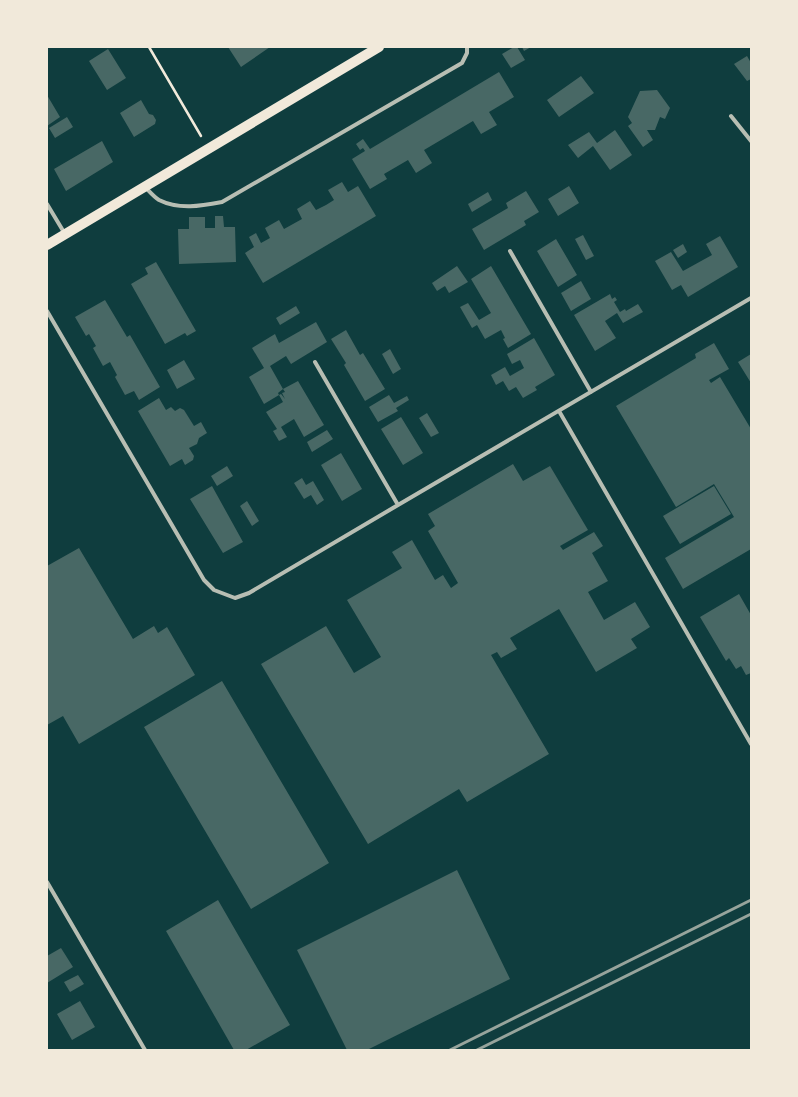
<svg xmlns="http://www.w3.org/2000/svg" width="798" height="1097" font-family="Signika,sans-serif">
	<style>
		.building { fill: #486865 }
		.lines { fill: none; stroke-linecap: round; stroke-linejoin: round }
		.path { stroke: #f1e9da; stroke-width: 2.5 }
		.minor { stroke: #b8beb3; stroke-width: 4 }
		.primary { stroke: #f1e9da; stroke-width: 10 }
		.rail { stroke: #97a49c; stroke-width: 3 }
	</style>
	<rect width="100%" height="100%" fill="#0f3d3e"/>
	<path class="building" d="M 228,47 L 270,47 L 241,67 Z
		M 514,47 L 517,47 L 525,60 L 511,68 L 502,54 Z
		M 522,47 L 531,47 L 524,51 Z
		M 108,49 L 126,78 L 107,90 L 89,61 Z
		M 747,56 L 751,63 L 751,79 L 747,81 L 734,64 Z
		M 499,72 L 514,97 L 489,112 L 497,125 L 481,134 L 473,121 L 424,150 L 432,163 L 416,173 L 408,160 L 384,174 L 387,179 L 370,189 L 352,159 L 365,151 L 363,148 L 360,150 L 356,144 L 363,139 L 370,149 Z
		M 581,76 L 594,93 L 559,117 L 547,100 Z
		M 657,90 L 670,108 L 665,119 L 660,117 L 655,130 L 647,130 L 653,140 L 643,147 L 628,126 L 632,123 L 628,117 L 640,91 Z
		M 47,95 L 60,117 L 47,126 Z
		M 141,100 L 149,114 L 153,115 L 156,120 L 155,124 L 134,137 L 120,113 Z
		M 67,117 L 73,127 L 55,138 L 49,128 Z
		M 615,130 L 632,155 L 610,170 L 593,146 L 578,158 L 568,145 L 589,132 L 597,143 Z
		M 102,141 L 113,162 L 66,191 L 54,169 Z
		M 342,182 L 348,192 L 358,186 L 376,216 L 263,283 L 245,253 L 254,247 L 249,237 L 256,233 L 261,243 L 270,238 L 265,228 L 279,220 L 284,229 L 302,219 L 297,209 L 310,201 L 316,210 L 326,205 L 334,200 L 328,190 Z
		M 569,186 L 579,203 L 558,216 L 548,199 Z
		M 526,191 L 539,212 L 524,221 L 526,225 L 484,250 L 472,229 L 508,208 L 506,203 Z
		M 488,192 L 492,200 L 472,212 L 468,204 Z
		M 215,216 L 223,216 L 224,227 L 235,227 L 236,262 L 179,264 L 178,229 L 189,229 L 189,217 L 205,217 L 205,228 L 215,228 Z
		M 583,235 L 594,256 L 586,260 L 575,239 Z
		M 720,236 L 738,267 L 688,297 L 681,285 L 672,290 L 655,261 L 671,252 L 683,271 L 712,255 L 706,244 Z
		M 556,239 L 577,275 L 558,287 L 537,251 Z
		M 683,244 L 687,252 L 678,258 L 673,250 Z
		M 156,262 L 196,331 L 187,336 L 185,333 L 165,344 L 131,284 L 148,274 L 145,268 Z
		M 457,266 L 468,282 L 449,293 L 445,286 L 437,291 L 432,283 Z
		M 491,266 L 531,334 L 508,348 L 503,339 L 505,338 L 501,330 L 485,339 L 477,325 L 472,328 L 460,307 L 468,303 L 479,320 L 491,313 L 471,279 Z
		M 581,281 L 591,299 L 571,311 L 561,293 Z
		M 610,294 L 612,299 L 615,297 L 617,300 L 614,302 L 620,312 L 625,309 L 626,311 L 638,304 L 643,312 L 623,323 L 617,313 L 605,321 L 616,338 L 595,351 L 574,315 Z
		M 105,300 L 127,337 L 130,335 L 160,387 L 139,400 L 134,391 L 125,395 L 115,377 L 117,375 L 110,362 L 103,366 L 93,348 L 96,346 L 89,334 L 86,336 L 75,317 Z
		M 296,306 L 300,313 L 280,325 L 276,318 Z
		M 316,322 L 327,342 L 291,364 L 286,356 L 270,366 L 283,389 L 278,393 L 279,395 L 281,394 L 285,399 L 282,393 L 285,392 L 283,389 L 298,381 L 324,425 L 304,437 L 294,419 L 281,427 L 287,437 L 279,441 L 273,431 L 277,429 L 266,412 L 283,402 L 279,395 L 264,404 L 249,377 L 264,368 L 252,348 L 275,334 L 279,343 Z
		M 346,330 L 360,355 L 363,353 L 385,389 L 365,401 L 344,365 L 346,363 L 331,339 Z
		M 534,338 L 555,375 L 535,387 L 537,390 L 523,398 L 516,387 L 509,391 L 503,381 L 496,385 L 491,375 L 505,367 L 510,376 L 524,368 L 520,360 L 512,364 L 507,354 Z
		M 714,343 L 729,369 L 709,380 L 711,383 L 720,377 L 751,429 L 751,549 L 683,589 L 665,558 L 734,517 L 714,484 L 676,507 L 616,406 L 696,358 L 695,354 Z
		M 390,349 L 401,369 L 393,374 L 382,354 Z
		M 751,354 L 751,383 L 738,362 Z
		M 184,360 L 195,379 L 177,389 L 167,370 Z
		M 389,395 L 394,403 L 407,396 L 409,400 L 396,408 L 398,411 L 378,422 L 369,407 Z
		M 159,398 L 166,410 L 171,407 L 175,411 L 180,408 L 184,410 L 194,426 L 201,422 L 207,433 L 199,438 L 197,444 L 189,448 L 194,456 L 193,460 L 185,465 L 182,459 L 170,466 L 138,411 Z
		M 427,413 L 439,433 L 431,437 L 419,418 Z
		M 401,417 L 423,453 L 403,465 L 381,429 Z
		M 327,430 L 333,439 L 312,452 L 307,442 Z
		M 341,453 L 362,489 L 342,501 L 321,465 Z
		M 513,464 L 523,481 L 550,466 L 588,530 L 560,546 L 563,550 L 594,532 L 603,546 L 592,553 L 608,581 L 588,592 L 604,620 L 635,602 L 650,627 L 631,639 L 637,648 L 596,672 L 559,609 L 510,638 L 517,649 L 501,658 L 497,652 L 491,655 L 549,754 L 467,802 L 459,789 L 368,844 L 261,664 L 326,626 L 354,673 L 381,657 L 347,600 L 402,568 L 392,552 L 412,540 L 435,580 L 443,575 L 451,588 L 458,583 L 428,531 L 435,526 L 428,514 Z
		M 227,466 L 233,476 L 217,486 L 211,476 Z
		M 302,478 L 306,485 L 313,481 L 324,500 L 317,505 L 311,495 L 304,499 L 294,483 Z
		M 212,486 L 243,542 L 223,553 L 190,499 Z
		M 714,486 L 731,514 L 680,544 L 663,516 Z
		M 247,501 L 259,521 L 252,526 L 240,506 Z
		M 79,548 L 133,639 L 154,626 L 158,633 L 167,627 L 195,675 L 79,744 L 63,716 L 47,725 L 47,566 Z
		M 739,594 L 751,615 L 751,673 L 746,675 L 741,666 L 736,669 L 729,658 L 726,661 L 700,617 Z
		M 222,681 L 329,863 L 251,909 L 144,727 Z
		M 457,870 L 510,979 L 367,1050 L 347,1050 L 297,950 Z
		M 218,900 L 290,1025 L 246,1050 L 234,1050 L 166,931 Z
		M 61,948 L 73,967 L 47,983 L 47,956 Z
		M 78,975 L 84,984 L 70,992 L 64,982 Z
		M 80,1001 L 95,1027 L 72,1040 L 57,1014 Z"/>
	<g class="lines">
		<path class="path" d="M 149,47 L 201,136"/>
		<path class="minor" d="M 731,116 L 751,141
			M 145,187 C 149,191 154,197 159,200 C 179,210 201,206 222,202 L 462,63 L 467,53 L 467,47
			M 47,204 L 65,234
			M 510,251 L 591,392
			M 47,311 L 204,580 L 214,590 L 235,598 L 249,593 L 398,505 L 751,298
			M 315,362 L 398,505
			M 559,411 L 751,744
			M 47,882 L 145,1050"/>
		<path class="primary" d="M 47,245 L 379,47"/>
		<path class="rail" d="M 450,1050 L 751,900
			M 477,1050 L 751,914"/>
	</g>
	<rect width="798" height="1097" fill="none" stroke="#f1e9da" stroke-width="96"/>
</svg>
